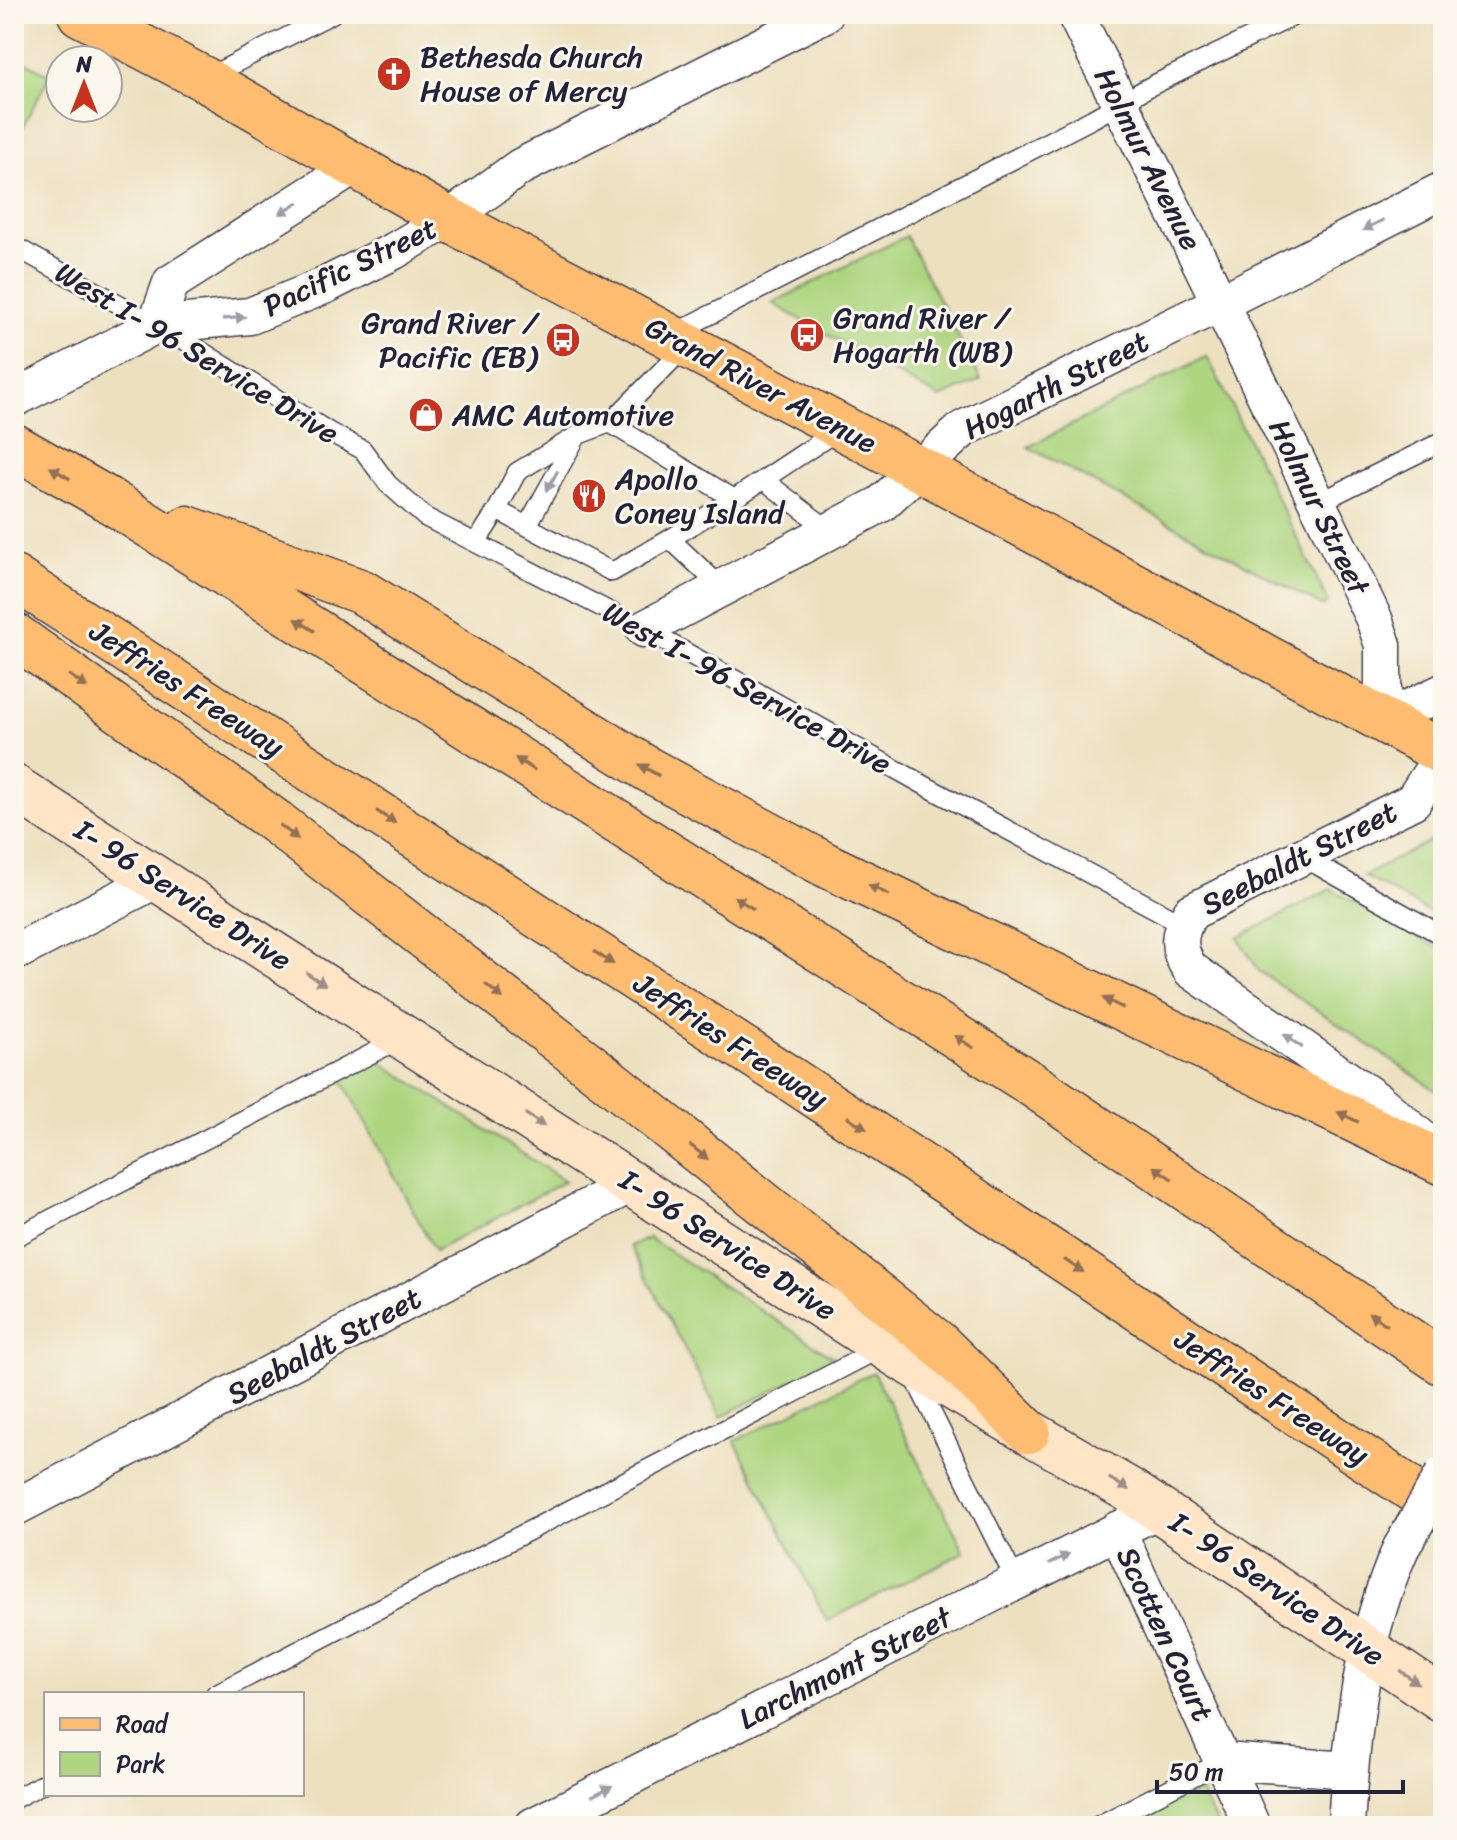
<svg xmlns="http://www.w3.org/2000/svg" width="1457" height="1840" font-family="Sriracha,sans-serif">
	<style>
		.green { fill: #aed681; stroke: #687c5e; stroke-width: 2 }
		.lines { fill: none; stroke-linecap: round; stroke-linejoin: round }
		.lane-casing { stroke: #403e4f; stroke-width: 21 }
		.street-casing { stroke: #403e4f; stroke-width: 39 }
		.secondary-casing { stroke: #403e4f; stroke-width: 47 }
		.primary-casing { stroke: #403e4f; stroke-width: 47 }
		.highway-casing { stroke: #403e4f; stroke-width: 47 }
		.lane { stroke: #fff; stroke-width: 18 }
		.street { stroke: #fff; stroke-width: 36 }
		.secondary { stroke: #ffe4c6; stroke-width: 44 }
		.primary { stroke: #febc70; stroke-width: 44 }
		.highway { stroke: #febc70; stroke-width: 44 }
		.street-bridge-casing { stroke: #403e4f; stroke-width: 39; stroke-linecap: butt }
		.street-bridge { stroke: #fff; stroke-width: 36 }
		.oneway { fill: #9c9ca7 }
		.oneway2 { fill: #906f56 }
		.oneway3 { fill: #9c8d87 }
		.labels { text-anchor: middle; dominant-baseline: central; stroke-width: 6; stroke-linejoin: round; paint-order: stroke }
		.poi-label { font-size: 30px; fill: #22223b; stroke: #fbf7ec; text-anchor: start }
		.street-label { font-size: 30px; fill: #22223b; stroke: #fbf7ec }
	</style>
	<rect width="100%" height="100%" fill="#fbf7ec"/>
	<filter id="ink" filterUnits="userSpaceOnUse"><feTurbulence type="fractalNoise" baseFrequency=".0125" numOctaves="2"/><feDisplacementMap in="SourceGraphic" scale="16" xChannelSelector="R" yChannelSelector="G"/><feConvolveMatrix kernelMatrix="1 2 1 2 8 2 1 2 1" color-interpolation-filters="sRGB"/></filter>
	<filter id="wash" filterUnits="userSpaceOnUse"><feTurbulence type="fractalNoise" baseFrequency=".006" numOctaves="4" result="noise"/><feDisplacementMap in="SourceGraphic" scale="32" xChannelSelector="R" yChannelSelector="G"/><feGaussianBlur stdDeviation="1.8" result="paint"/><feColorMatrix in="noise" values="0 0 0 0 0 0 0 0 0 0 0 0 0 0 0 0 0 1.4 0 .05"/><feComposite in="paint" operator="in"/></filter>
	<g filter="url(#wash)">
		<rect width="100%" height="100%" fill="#ede0bf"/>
		<path class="green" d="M 14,56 L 50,75 L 14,143 Z
			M 906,236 L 981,380 L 940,398 L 772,303 Z
			M 1207,356 L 1328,601 L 1324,607 L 1028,447 Z
			M 1441,835 L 1443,920 L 1364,876 Z
			M 1331,889 L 1443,951 L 1443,1095 L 1259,971 L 1238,938 Z
			M 376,1059 L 565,1181 L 435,1251 L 341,1078 Z
			M 649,1238 L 836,1359 L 721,1417 L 630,1246 Z
			M 873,1372 L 965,1552 L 827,1621 L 735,1441 Z
			M 1199,1789 L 1218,1826 L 1126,1826 Z"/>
	</g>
	<g filter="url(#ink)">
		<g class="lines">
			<g class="lane-casing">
				<path id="lane" d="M 206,78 L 332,14
					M 14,246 L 184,340 L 331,433 L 363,450 L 388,484 L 425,517 L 644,629 L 924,785 L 1183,924
					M 671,335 L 1092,119 L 1149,87 L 1298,14
					M 610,423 L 734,499 L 840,429
					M 765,481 L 829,530
					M 1318,503 L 1443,441
					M 527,526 L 576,438
					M 670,539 L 612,572 L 497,510 L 517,472 L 578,435 L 610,423 L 686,346
					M 476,543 L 497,510
					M 722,588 L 670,539 L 734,499
					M 1301,856 L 1443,936
					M 14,1238 L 402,1038
					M 914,1377 L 1016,1581
					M 215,1694 L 881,1348
					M 14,1799 L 46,1782
					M 1097,1826 L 1223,1761"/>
			</g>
			<g class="street-casing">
				<path id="street" d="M 1075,14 L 1202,266 L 1374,619 L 1383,645 L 1383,720 L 1443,692
					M 156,325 L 171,283 L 355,166
					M 14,399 L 156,325 L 250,316 L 326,285 L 394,251 L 448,219 L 520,167 L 825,14
					M 644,629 L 881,504 L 963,429 L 1220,303 L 1443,190
					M 14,953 L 158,879
					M 1432,1147 L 1378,1101 L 1191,970 C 1176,950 1177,933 1191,912 L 1413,801 L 1443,754
					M 14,1508 L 633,1183
					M 1117,1530 L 1252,1826
					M 1223,1761 L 1350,1770
					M 533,1826 L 1158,1510
					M 1346,1826 C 1352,1729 1361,1638 1401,1548"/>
			</g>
			<g class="secondary-casing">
				<path id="secondary" d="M 14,787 L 905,1360 L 1129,1490 L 1443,1700"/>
			</g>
			<g class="primary-casing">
				<path id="primary" d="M 80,14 L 204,79 L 448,219 L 918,468 L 1443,753"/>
			</g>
			<g class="highway-casing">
				<path id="highway" d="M 14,446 L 107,499 L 1030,1083 L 1443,1363
					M 187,528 L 362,592 L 649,770 L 826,865 L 1443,1163
					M 14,578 L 792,1080 L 1443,1510
					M 14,635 L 276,822 L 605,1077 L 938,1343 L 1028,1431"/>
			</g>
			<use href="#lane" class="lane"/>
			<use href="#street" class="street"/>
			<use href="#secondary" class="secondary"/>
			<use href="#primary" class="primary"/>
			<use href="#highway" class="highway"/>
			<g class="street-bridge-casing">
				<path id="street-bridge" d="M 1401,1548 L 1443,1475"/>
			</g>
			<use href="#street-bridge" class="street-bridge"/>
		</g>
		<defs><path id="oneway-solid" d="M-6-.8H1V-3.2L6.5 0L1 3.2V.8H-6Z" transform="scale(2)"/></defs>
		<g class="oneway">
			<use href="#oneway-solid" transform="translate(289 208) rotate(148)"/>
			<use href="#oneway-solid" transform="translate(1373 225) rotate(153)"/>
			<use href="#oneway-solid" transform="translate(234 318) rotate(-5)"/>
			<use href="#oneway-solid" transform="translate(552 481) rotate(119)"/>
			<use href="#oneway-solid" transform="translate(1293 1041) rotate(-145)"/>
			<use href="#oneway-solid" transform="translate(1059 1559) rotate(-27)"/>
			<use href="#oneway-solid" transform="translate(602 1791) rotate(-27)"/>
		</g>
		<g class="oneway2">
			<use href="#oneway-solid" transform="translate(60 473) rotate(-150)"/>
			<use href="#oneway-solid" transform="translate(305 625) rotate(-148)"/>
			<use href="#oneway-solid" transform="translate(78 681) rotate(35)"/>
			<use href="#oneway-solid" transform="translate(525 764) rotate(-148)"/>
			<use href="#oneway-solid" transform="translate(649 770) rotate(-150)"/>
			<use href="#oneway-solid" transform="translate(386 817) rotate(33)"/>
			<use href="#oneway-solid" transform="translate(289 832) rotate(38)"/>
			<use href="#oneway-solid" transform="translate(879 890) rotate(-154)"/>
			<use href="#oneway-solid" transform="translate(744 903) rotate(-148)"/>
			<use href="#oneway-solid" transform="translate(604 958) rotate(33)"/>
			<use href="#oneway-solid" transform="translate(494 991) rotate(38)"/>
			<use href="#oneway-solid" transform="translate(1113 1003) rotate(-154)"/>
			<use href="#oneway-solid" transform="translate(964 1042) rotate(-148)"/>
			<use href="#oneway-solid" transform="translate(1348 1117) rotate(-154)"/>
			<use href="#oneway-solid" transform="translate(857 1123) rotate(33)"/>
			<use href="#oneway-solid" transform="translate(699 1152) rotate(39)"/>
			<use href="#oneway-solid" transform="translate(1163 1173) rotate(-146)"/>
			<use href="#oneway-solid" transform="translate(1074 1266) rotate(33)"/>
			<use href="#oneway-solid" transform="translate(1378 1319) rotate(-146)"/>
		</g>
		<g class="oneway3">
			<use href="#oneway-solid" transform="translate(316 979) rotate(33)"/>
			<use href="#oneway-solid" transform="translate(535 1120) rotate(33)"/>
			<use href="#oneway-solid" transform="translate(1119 1484) rotate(31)"/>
			<use href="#oneway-solid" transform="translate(1409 1677) rotate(35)"/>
		</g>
	</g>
	<defs>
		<g id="church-disc" transform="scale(1.8)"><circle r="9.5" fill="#c8321e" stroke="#fbf7ec"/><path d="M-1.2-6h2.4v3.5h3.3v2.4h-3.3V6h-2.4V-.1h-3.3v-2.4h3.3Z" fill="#fff"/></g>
		<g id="bus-disc" transform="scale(1.8)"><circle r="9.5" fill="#c8321e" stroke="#fbf7ec"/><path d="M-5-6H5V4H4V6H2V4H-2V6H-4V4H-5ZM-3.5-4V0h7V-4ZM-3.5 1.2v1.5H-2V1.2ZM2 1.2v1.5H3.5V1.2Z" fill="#fff"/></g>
		<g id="shop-disc" transform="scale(1.8)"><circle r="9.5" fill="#c8321e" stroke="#fbf7ec"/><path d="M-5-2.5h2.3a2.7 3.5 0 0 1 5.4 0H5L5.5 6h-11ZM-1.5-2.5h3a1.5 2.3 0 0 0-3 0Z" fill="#fff"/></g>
		<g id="restaurant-disc" transform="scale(1.8)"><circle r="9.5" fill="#c8321e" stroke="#fbf7ec"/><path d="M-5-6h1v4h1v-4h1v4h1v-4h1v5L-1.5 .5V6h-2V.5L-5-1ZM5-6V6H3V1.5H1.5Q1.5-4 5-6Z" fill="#fff"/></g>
	</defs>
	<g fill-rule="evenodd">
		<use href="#church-disc" x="394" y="74"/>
		<use href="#bus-disc" x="807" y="335"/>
		<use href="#bus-disc" x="563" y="340"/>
		<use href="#shop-disc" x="426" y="415"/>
		<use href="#restaurant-disc" x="589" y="496"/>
	</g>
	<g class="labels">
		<g class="poi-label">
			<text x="420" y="57">Bethesda Church<tspan x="420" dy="34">House of Mercy</tspan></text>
			<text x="833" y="318">Grand River /<tspan x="833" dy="34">Hogarth (WB)</tspan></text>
			<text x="537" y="323" text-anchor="end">Grand River /<tspan x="537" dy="34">Pacific (EB)</tspan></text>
			<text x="452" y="415">AMC Automotive</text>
			<text x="615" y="479">Apollo<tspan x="615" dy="34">Coney Island</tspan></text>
		</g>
		<g class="street-label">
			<text transform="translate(1148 159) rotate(63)">Holmur Avenue</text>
			<text transform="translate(350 267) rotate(-26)">Pacific Street</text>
			<text transform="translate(197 353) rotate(31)">West I- 96 Service Drive</text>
			<text transform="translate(761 385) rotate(28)">Grand River Avenue</text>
			<text transform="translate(1056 385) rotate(-27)">Hogarth Street</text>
			<text transform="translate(1319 507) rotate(64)">Holmur Street</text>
			<text transform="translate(747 688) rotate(29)">West I- 96 Service Drive</text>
			<text transform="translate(187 689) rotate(33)">Jeffries Freeway</text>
			<text transform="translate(1299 858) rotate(-27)">Seebaldt Street</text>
			<text transform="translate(183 895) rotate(33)">I- 96 Service Drive</text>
			<text transform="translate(731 1041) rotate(33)">Jeffries Freeway</text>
			<text transform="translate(728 1245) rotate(33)">I- 96 Service Drive</text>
			<text transform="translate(324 1346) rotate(-28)">Seebaldt Street</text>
			<text transform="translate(1272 1397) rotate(33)">Jeffries Freeway</text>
			<text transform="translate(1277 1589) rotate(34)">I- 96 Service Drive</text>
			<text transform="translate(1165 1634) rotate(65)">Scotten Court</text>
			<text transform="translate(845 1668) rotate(-27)">Larchmont Street</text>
		</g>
	</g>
	<rect width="1457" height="1840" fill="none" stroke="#fbf7ec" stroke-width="48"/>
	<rect x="44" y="1692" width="260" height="104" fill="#fbf7ec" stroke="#a4a2a5" stroke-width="2"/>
	<rect x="60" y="1718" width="40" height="12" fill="#febc70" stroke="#a4a2a5" stroke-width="2"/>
	<text x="116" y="1732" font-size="24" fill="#22223b">Road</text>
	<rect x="60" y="1752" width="40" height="24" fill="#aed681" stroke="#a4a2a5" stroke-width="2"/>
	<text x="116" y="1772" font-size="24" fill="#22223b">Park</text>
	<g transform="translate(84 84)"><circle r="38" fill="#fbf7ec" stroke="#a4a2a5" stroke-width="2"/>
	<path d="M0-6L14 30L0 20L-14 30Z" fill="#c8321e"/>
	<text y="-12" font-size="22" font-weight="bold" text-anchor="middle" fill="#22223b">N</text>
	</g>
	<path d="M1157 1780v12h246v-12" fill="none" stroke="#22223b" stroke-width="4"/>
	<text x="1169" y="1780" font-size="24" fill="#22223b" stroke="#fbf7ec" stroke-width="6" paint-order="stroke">50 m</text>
</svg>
